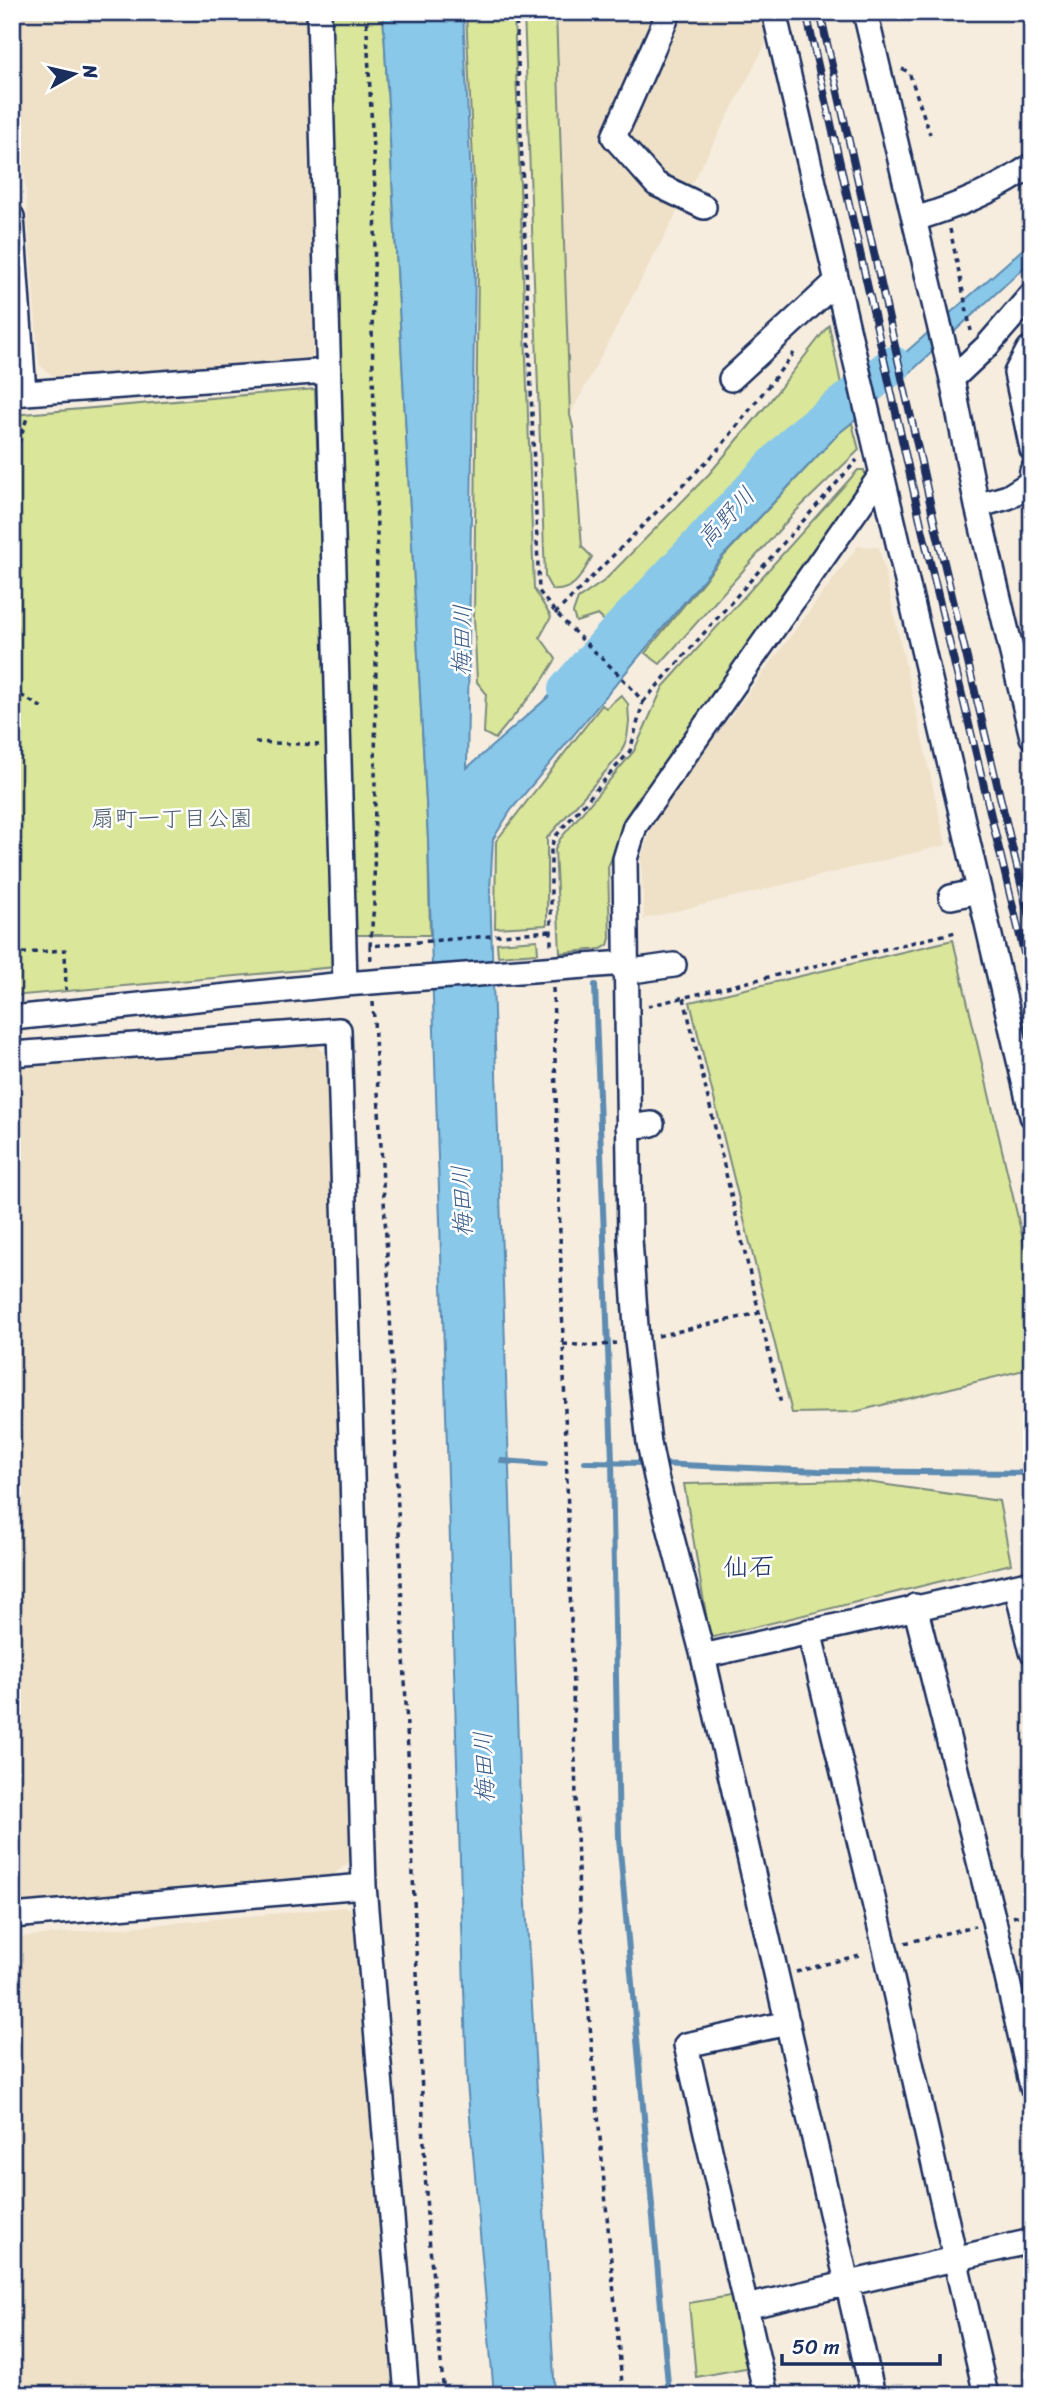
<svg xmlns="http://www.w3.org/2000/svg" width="1044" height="2407" font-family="Sriracha,'Klee One',sans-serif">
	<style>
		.built { fill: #efe1c8 }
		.green { fill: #dae699; stroke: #7a8a7c; stroke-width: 2 }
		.water { fill: #89c8e9; stroke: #5d8bb1; stroke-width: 2 }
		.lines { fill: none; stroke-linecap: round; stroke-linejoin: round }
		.stream { stroke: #5d8bb1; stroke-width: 6 }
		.river { stroke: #89c8e9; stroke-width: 38 }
		.minor-casing { stroke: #1b2f5e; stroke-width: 28 }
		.path { stroke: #1b2f5e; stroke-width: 3.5; stroke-dasharray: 5 5; stroke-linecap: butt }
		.minor { stroke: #fff; stroke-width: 23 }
		.rail-casing { stroke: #1b2f5e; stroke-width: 8 }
		.rail { stroke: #fff; stroke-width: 5; stroke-dasharray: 16; stroke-linecap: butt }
		.labels { text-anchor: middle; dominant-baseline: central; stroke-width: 5; stroke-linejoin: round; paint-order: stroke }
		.park-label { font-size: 23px; fill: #4b5d6d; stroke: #fff }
		.water-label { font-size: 24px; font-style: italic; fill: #3c5d88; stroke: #fff }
		.quarter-label { font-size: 26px; fill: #1b2f5e; stroke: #fff }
	</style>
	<rect width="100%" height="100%" fill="#f6eddf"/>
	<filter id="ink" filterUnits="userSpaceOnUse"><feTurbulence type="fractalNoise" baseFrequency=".0143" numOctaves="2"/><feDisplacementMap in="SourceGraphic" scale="14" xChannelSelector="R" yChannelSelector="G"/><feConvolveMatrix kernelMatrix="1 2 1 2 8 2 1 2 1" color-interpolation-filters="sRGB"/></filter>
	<g filter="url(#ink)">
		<path class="built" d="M 12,12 L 311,12 L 320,346 L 305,364 L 55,378 L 39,365 Z
			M 557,12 L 761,12 L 766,44 L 570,415 Z
			M 858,546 L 879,547 L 946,845 L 644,919 L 641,859 L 653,820 Z
			M 312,1041 L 329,1057 L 350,1861 L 327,1880 L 12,1908 L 12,1061 Z
			M 344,1907 L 352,1909 L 393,2395 L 12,2395 L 12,1938 Z"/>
		<path class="green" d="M 330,12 L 383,12 L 428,839 L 430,935 L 356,935 Z
			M 466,12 L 514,12 L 534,589 L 551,617 L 540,637 L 556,659 L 541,683 L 495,739 L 484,733 L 486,693 L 477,682 L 474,616 L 478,268 Z
			M 524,12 L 556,12 L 570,415 L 573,427 L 582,547 L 592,557 C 582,574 575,592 552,590 L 545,577 Z
			M 829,325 L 844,399 L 800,433 L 614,630 L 598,615 L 576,622 L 573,613 L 578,599 L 604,581 L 709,474 L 766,406 Z
			M 315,389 L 336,967 L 12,996 L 12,415 Z
			M 852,423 L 859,450 L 797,510 L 660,664 L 645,653 L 723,557 L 839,433 Z
			M 858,470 L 864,470 L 867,482 L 632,810 L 608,867 L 610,938 L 608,945 L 601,949 L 560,953 L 555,849 L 560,839 L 634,751 L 663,687 Z
			M 621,695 L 628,704 L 629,722 L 627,738 L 620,755 L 547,838 L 547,925 L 495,928 L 496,841 L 602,705 L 606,708 Z
			M 537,940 L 538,953 L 498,956 L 497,943 Z
			M 953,940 L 1032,1278 L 1032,1368 L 854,1412 L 792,1413 L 690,1002 Z
			M 853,1480 L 999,1501 L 1011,1564 L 710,1638 L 684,1484 Z
			M 736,2295 L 751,2367 L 696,2377 L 689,2303 Z"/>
		<path class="water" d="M 383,12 L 463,12 L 475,267 L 467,768 L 651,607 L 795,450 L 1032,241 L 1032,260 L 904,378 L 839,433 L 722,557 L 511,810 L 493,839 L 490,890 L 520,1803 L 555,2395 L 494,2395 L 467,2083 L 428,839 Z"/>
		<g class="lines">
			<path class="stream" d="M 595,985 L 612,1461 L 619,1839 L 669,2395
				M 502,1461 L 545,1464
				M 585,1462 L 649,1463
				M 659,1464 L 819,1471 L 1032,1473"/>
			<path class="river" d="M 567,690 L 616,634 L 800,438 L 893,365"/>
			<g class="minor-casing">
				<path id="minor" d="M 319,12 L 345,984
					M 669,12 L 614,137 L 656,184 L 704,207
					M 774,12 L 1032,1116
					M 865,12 L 952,379 L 977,506 L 1032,737
					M 12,217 L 24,393
					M 915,219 C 955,207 998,190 1032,165
					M 1032,348 L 1029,349 L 1016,373 L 1032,449
					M 731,379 L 836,282
					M 952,379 L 987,346 L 1032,294
					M 12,394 L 327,371
					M 977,506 L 1008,497 L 1030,483 L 1032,471
					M 951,897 L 979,891
					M 625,972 L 674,965
					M 12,1018 L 345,984 L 625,963
					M 12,1054 L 339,1030 L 364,1886 L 407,2395
					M 628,1127 L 652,1124
					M 1016,1586 L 1032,1652
					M 915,1606 L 994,1921 L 1032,2087
					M 809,1631 L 885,1948 L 986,2395
					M 703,1656 L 1032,1582
					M 12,1916 L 364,1886
					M 746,2307 L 1032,2241
					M 766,2395 L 686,2045 L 788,2023
					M 873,2395 L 703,1656 L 656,1477 L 649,1443 L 637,1341 L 630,1239 L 625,859 L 635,826 L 881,475"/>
			</g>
			<path class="path" d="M 366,12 L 376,209 L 372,330 L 377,533 L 374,905 L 370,946
				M 516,12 L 539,591 C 568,633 612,662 643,702 L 630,751 L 554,838 L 551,849 L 551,949
				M 902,69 L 909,72 L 930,134
				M 950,229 L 971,331
				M 12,462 L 28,415
				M 555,614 L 719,449 L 794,353
				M 12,690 L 46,710
				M 643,702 L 857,460
				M 255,742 L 319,745
				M 12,954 L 65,950 L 66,990
				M 371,960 L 370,946 L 550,931
				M 553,988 L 579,1902 L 623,2395
				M 684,998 L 781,1404
				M 373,1002 L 389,1290 L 427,2216 L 444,2395
				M 648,1006 L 956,932
				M 658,1336 L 759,1313
				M 563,1344 L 595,1346 L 616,1343
				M 1013,1917 L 1032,1912
				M 905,1943 L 975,1926
				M 796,1972 L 863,1954"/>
			<use href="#minor" class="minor"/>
			<g class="rail-casing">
				<path id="rail" d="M 806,12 L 923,533 L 1032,986
					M 820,12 L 936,529 L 1032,930"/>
			</g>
			<use href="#rail" class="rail"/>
		</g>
	</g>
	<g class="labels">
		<g class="park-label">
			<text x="172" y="818">扇町一丁目公園</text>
		</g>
		<g class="water-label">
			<text transform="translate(726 517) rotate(-47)">高野川</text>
			<text transform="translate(462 640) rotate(-89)">梅田川</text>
			<text transform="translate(462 1201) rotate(-92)">梅田川</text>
			<text transform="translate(484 1767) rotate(-92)">梅田川</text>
		</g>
		<g class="quarter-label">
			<text x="749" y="1566">仙石</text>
		</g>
	</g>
	<rect width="1044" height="2407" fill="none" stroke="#fff" stroke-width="42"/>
	<rect x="21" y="21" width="1002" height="2365" fill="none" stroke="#1b2f5e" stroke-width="2.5" filter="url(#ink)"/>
	<g transform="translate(74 74) rotate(82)" stroke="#ffffff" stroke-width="5" paint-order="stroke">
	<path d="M0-5L12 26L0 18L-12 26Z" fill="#1b2f5e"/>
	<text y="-10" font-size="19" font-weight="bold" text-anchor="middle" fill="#1b2f5e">N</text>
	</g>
	<path d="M782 2354v10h158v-10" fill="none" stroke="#1b2f5e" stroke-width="3.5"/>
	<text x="792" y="2354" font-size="21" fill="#1b2f5e" stroke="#ffffff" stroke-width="5" paint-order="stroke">50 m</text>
</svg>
